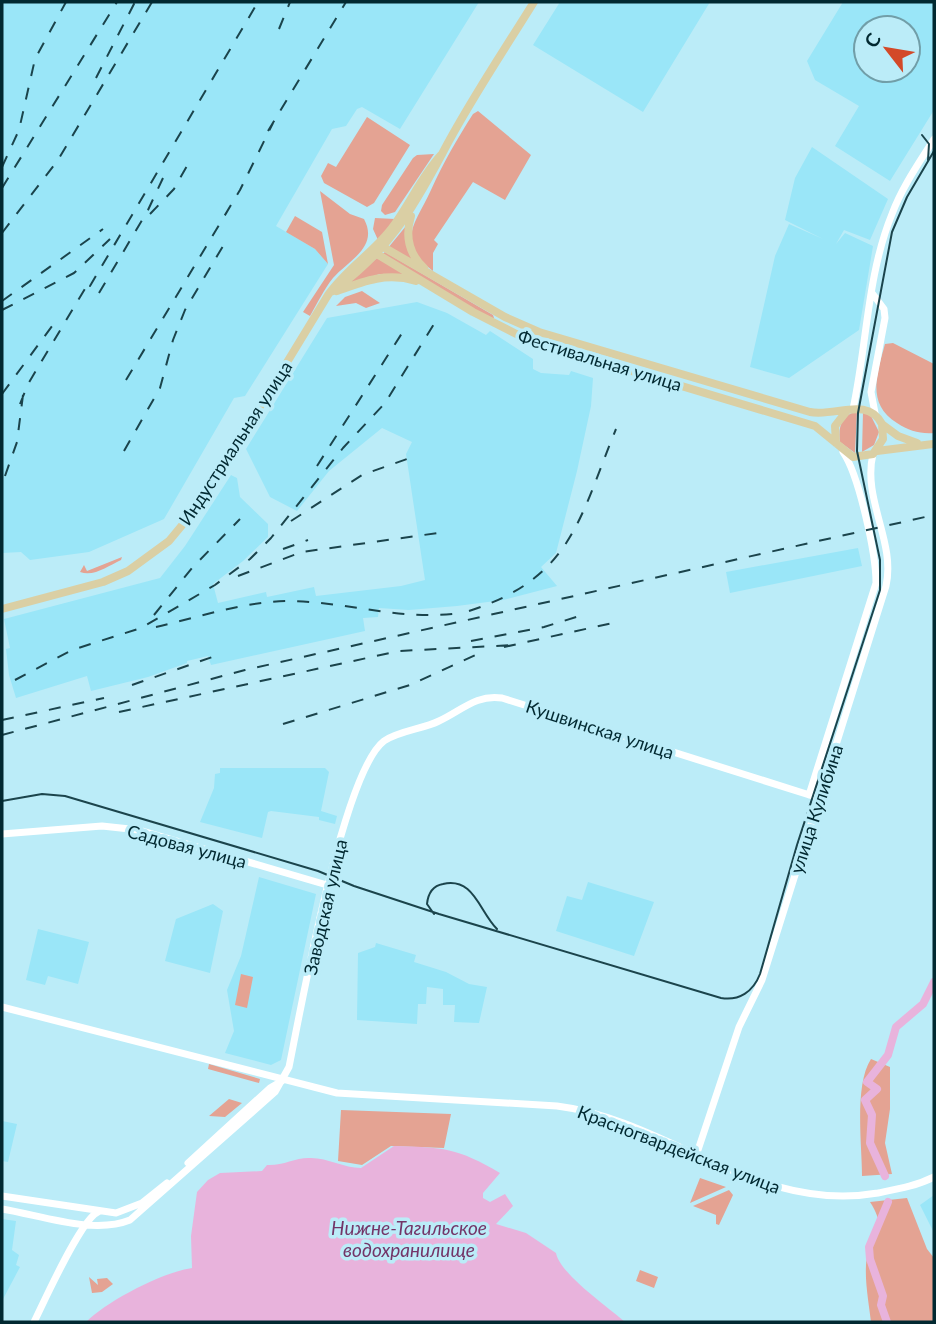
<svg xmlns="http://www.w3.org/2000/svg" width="936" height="1324" font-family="Lato,sans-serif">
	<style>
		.built { fill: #9ae6f8; fill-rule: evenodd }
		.green { fill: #e4a393 }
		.water { fill: #e8b3dc }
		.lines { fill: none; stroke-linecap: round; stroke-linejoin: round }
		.river { stroke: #e8b3dc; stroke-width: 8 }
		.secondary { stroke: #fff; stroke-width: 7 }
		.primary { stroke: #dacfa4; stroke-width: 8 }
		.tram { stroke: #1b444c; stroke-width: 2 }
		.rail { stroke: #1b444c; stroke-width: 2; stroke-dasharray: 12 12; stroke-linecap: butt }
		.labels { text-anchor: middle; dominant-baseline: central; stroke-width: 7; stroke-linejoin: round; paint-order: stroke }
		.street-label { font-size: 18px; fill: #022931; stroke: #bbecf8 }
		.water-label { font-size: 19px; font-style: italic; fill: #733568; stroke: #bbecf8 }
	</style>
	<rect width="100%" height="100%" fill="#bbecf8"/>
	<path class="built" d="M 2,2 L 479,2 L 400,129 L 362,107 L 357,109 L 346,126 L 332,129 L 276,226 L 315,249 L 328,264 L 245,396 L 234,398 L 164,519 L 89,552 L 30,560 L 21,552 L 2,553 Z
		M 560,2 L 710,2 L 643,112 L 533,45 Z
		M 843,2 L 934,2 L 934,110 L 890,181 L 835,146 L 859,106 L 815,80 L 807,61 ZM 866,28 L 908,28 L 908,70 L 866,70 Z
		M 812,147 L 888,199 L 870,240 L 844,230 L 836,244 L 845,233 L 873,246 L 859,330 L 789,378 L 750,367 L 775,256 L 789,224 L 823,239 L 785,220 L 795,178 Z
		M 417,302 L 447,313 L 486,335 L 490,331 L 533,359 L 533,369 L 541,373 L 569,375 L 571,371 L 593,378 L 591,406 L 577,471 L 556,553 L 541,567 L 557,586 L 503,600 L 457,606 L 409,610 L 379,608 L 378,617 L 363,618 L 365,631 L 211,665 L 208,656 L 187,661 L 187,663 L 148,677 L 91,691 L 87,676 L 16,698 L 9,675 L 6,649 L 10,648 L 4,619 L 160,578 L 185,546 L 231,475 L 237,478 L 240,497 L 268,524 L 268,537 L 243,561 L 213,584 L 218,603 L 266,592 L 267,597 L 314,587 L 316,596 L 401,586 L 425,580 L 406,454 L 412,442 L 382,428 L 329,471 L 297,511 L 270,497 L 246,449 L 327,318 Z
		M 858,548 L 862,566 L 730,593 L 726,572 Z
		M 220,768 L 325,768 L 329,772 L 321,811 L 337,816 L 335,824 L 319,820 L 319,817 L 271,811 L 268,812 L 262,838 L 200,822 L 214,788 L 215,774 L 220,773 Z
		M 259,877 L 316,894 L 281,1060 L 271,1065 L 225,1053 L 234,1031 L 227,990 L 241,956 Z
		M 588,882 L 654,902 L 634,956 L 556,931 L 567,896 L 582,900 Z
		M 213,904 L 223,911 L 210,973 L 165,961 L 176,919 Z
		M 38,929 L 89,942 L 78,984 L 48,976 L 45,985 L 26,980 Z
		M 376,943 L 416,955 L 414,962 L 446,972 L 469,984 L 487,987 L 479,1023 L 454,1022 L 455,1005 L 443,1005 L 443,989 L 427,987 L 426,1004 L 418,1004 L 417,1024 L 357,1020 L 358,953 L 375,947 Z
		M 2,1121 L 17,1124 L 8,1162 L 2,1161 Z
		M 934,1195 L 934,1233 L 920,1205 Z
		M 2,1219 L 16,1221 L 12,1250 L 19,1255 L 16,1265 L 20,1267 L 2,1301 Z"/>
	<path class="green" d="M 478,111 L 531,155 L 505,200 L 473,182 L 434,240 L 438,244 L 433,253 L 433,271 C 394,242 416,223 431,190 C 443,163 457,139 473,114 Z
		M 367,117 L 410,145 L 374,203 L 367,207 L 324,183 L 321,176 L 328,163 L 336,167 Z
		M 434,154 L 395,212 L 385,215 L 381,211 L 382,205 L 413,158 L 417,155 Z
		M 320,191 L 350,214 L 364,219 C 379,247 349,260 333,278 C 324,289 317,304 310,316 L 303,312 L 334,265 Z
		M 295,216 L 322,232 L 328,264 L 315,249 L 286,232 Z
		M 375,218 L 395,219 L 378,240 L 373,229 Z
		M 406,226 L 415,263 L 388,248 Z
		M 385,252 L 493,315 L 494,318 L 491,319 L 382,254 Z
		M 377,258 L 408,276 L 380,274 L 346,285 Z
		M 362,291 L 380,303 L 366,308 L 356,303 L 336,306 L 345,297 Z
		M 893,343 L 934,364 L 934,433 C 920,434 909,431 897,423 C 866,404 877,374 885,344 Z
		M 857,411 L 855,453 L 840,442 C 838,427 841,416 857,411 Z
		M 863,412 L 870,414 L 879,432 L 874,445 L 862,452 Z
		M 122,557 L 121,560 C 108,566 94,577 80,572 L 84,565 L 87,571 Z
		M 241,974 L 253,977 L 247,1008 L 235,1005 Z
		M 871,1059 L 890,1067 L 890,1109 L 885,1143 L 892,1174 L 862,1176 C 862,1145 854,1085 871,1059 Z
		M 209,1064 L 260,1079 L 259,1083 L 208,1069 Z
		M 229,1099 L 242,1103 L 225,1117 L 209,1116 Z
		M 341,1110 L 451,1114 L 444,1148 L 391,1146 L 362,1165 L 338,1161 Z
		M 700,1178 L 726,1187 L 690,1203 Z
		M 729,1190 L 733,1195 L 719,1225 L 716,1224 L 716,1215 L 693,1206 Z
		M 907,1198 L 927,1249 L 934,1258 L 934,1322 L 871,1322 C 869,1304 865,1284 866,1265 C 868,1240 891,1234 870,1202 Z
		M 640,1270 L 658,1277 L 654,1288 L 636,1281 Z
		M 89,1277 L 98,1285 L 97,1279 L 107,1278 L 113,1284 L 102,1292 L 92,1293 Z"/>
	<path class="water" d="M 394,1146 C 442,1147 458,1148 500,1173 L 483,1193 L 483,1198 L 490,1202 L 505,1194 L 513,1206 L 496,1224 L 526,1233 L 556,1253 C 560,1274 608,1307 625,1322 L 86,1322 C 107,1301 163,1272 192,1268 L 191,1236 L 197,1192 L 208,1180 L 220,1173 L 262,1171 L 267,1165 C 283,1166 296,1157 311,1158 C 328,1158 344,1168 361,1168 Z"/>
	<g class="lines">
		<path class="river" d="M 885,1176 L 870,1143 L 872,1115 L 865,1100 L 877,1089 L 867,1082 L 888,1055 L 896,1027 L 923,1004 L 934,982
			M 887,1322 L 881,1305 L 883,1296 L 870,1259 L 869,1247 L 888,1202"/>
		<path class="secondary" d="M 872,293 L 884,309 L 885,318 L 871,392 L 875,413
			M 853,409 C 867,345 867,275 892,214 C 902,187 919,163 934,139
			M 809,795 L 876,583 C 876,554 859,475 843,452
			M 2,834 L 102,826 L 139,830 L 327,885
			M 2,1007 L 337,1093 L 557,1106 C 669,1120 756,1214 878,1193 C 898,1189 916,1186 934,1177
			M 696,1156 L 739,1027 L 762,980 L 886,586 C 896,542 862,499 873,454
			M 188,1163 L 270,1088 L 282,1081
			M 2,1196 L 116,1213 L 142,1203 L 167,1183
			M 2,1209 C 40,1215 93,1235 130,1220 L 275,1092 L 289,1067 C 301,1008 343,772 384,741 C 398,731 423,729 439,721 C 461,711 476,694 502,698 L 819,798
			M 34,1322 C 44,1302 81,1219 98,1212"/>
		<path class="primary" d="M 411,216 C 405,236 408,253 424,268
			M 374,248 L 377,254 L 473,312 L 528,340 L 815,426 L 853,457 L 873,454 L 883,439 L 882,424 C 867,396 836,417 810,412 L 539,332 L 505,317 L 378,244
			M 333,291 C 388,251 411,212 442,154 C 469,102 503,52 534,2
			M 337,291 C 364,281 387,272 416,281
			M 883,425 L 898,436 L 917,443
			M 836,443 L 835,426 L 846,412
			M 877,451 L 933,444
			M 2,609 L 103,582 L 128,571 L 169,541 L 203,500 L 328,295 C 346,269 373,253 392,228 C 410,204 421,177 441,155"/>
		<path class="tram" d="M 922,135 L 929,144 L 928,160
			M 2,801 L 42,794 L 65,796 L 318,871 L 354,886 L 439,914 L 721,998 C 739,1001 753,992 760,974 L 797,845 L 880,590 L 880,560 L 857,451 L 858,413 L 892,232 L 907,197 L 934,151
			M 434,914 L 427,904 C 428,894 432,886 443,884 C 474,877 479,911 497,929"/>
		<path class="rail" d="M 279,29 L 290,2
			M 96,78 L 135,2
			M 268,131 L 346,2
			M 2,167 L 19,130 L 35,59 L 66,2
			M 2,188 L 117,2
			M 150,214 L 174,189 L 188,164
			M 2,233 L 58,160 L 152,2
			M 99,293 L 148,210 L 163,178
			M 2,301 L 103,229
			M 2,310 L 74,273 L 110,239
			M 126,380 L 240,190 L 273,123
			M 2,394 L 58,318
			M 20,404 L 28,384 L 89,282 L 90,286 L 258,2
			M 124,451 L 160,388 L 173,340 L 185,310 L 223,246
			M 317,466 L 404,330
			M 5,476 L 17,442 L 23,395
			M 291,521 L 362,475 L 407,459
			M 283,549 L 308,540
			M 238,576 L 302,552 L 445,532
			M 469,611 C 572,578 579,519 616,429
			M 154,615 L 192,568 L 240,519
			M 156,627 C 200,617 248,600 294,601 C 351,603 403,621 460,613
			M 471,641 L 544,627 L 586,614
			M 504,647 L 617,622
			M 15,680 L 72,650 L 141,628 L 215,585 L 250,559 L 271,538 L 343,448 L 385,403 L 434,324
			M 132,685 L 218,655
			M 119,712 L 399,651 L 514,645
			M 2,720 L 104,698
			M 283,724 L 410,685 L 480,653
			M 2,735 L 245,670 L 934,515"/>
	</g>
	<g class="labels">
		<g class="street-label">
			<text transform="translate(600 360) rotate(17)">Фестивальная улица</text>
			<text transform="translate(235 443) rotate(-57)">Индустриальная улица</text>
			<text transform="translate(600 729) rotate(18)">Кушвинская улица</text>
			<text transform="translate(816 809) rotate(-72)">улица Кулибина</text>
			<text transform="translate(187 846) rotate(15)">Садовая улица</text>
			<text transform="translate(325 907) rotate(-77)">Заводская улица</text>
			<text transform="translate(679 1149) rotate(21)">Красногвардейская улица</text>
		</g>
		<g class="water-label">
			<text x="409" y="1227">Нижне-Тагильское<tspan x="409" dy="22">водохранилище</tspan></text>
		</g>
	</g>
	<rect width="936" height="1324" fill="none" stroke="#022931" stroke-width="7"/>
	<g transform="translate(887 49) rotate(301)"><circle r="33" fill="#bbecf8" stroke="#719ea8" stroke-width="2"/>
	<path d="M0-5L12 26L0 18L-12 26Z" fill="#d34928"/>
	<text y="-10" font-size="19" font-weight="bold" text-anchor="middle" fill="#022931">С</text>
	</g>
</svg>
